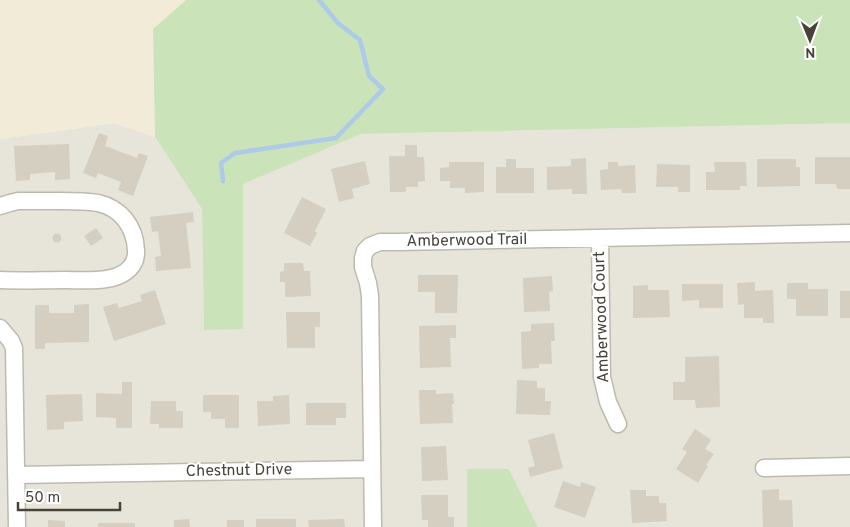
<svg xmlns="http://www.w3.org/2000/svg" width="850" height="527" font-family="Overpass,sans-serif">
	<style>
		.residential { fill: #e7e4d9 }
		.commercial { fill: #f2ebd8 }
		.green { fill: #cae3b8 }
		.lines { fill: none; stroke-linecap: round; stroke-linejoin: round }
		.stream { stroke: #aecae9; stroke-width: 4.5 }
		.building { fill: #d4cfc1 }
		.street-casing { stroke: #bebaae; stroke-width: 19 }
		.street { stroke: #fff; stroke-width: 16 }
		.labels { text-anchor: middle; dominant-baseline: central; stroke-width: 4; stroke-linejoin: round; paint-order: stroke }
		.street-label { font-size: 16px; fill: #474339; stroke: #fff }
	</style>
	<rect width="100%" height="100%" fill="#f3f2ea"/>
	<path class="residential" d="M 114,123 L 155,137 L 202,209 L 204,329 L 243,329 L 243,183 L 361,134 L 850,123 L 850,527 L 538,527 L 509,469 L 467,469 L 467,527 L 0,527 L 0,139 Z"/>
	<path class="commercial" d="M 0,0 L 186,0 L 153,29 L 155,137 L 114,123 L 0,139 Z"/>
	<path class="green" d="M 186,0 L 850,0 L 850,123 L 361,134 L 243,184 L 243,329 L 204,330 L 202,209 L 155,137 L 153,29 Z
		M 467,469 L 509,469 L 538,527 L 467,527 Z"/>
	<g class="lines">
		<path class="stream" d="M 223,181 L 221,163 L 235,153 L 336,138 L 383,89 L 369,76 L 360,40 L 338,23 L 319,0"/>
	</g>
	<path class="building" d="M 99,133 L 108,136 L 105,146 L 137,158 L 139,153 L 148,156 L 133,196 L 118,190 L 121,182 L 98,173 L 96,178 L 83,173 Z
		M 69,144 L 70,179 L 55,180 L 55,172 L 30,174 L 30,180 L 16,181 L 14,146 Z
		M 405,145 L 417,145 L 417,157 L 424,157 L 425,181 L 418,182 L 418,187 L 406,187 L 406,192 L 390,192 L 389,156 L 405,156 Z
		M 815,157 L 850,157 L 850,189 L 837,189 L 836,184 L 815,184 Z
		M 586,158 L 587,194 L 572,194 L 572,189 L 547,190 L 547,167 L 571,166 L 571,159 Z
		M 506,159 L 516,159 L 516,168 L 534,168 L 534,193 L 496,193 L 496,167 L 506,167 Z
		M 757,159 L 796,159 L 796,167 L 800,167 L 800,186 L 757,187 Z
		M 365,161 L 370,184 L 352,189 L 354,198 L 339,202 L 331,169 Z
		M 449,162 L 484,162 L 484,192 L 465,193 L 465,188 L 450,188 L 450,181 L 440,181 L 440,168 L 449,167 Z
		M 608,162 L 618,162 L 618,166 L 635,165 L 636,193 L 622,193 L 621,189 L 601,190 L 600,170 L 608,169 Z
		M 714,162 L 746,162 L 747,186 L 740,186 L 740,190 L 706,190 L 706,172 L 715,172 Z
		M 657,164 L 690,165 L 690,192 L 678,192 L 678,187 L 656,187 Z
		M 302,197 L 326,209 L 315,231 L 317,233 L 310,246 L 284,233 Z
		M 193,212 L 194,222 L 186,223 L 191,268 L 156,271 L 155,257 L 161,256 L 158,231 L 152,232 L 150,217 Z
		M 96,228 L 103,238 L 91,246 L 84,236 Z
		M52.5 238a4.5 4.5 0 1 1 9 0a4.5 4.5 0 1 1-9 0Z
		M 284,263 L 303,263 L 304,271 L 310,271 L 311,296 L 285,297 L 285,282 L 280,282 L 280,272 L 284,271 Z
		M 418,275 L 458,275 L 457,313 L 435,313 L 435,292 L 418,292 Z
		M 552,276 L 553,291 L 549,292 L 550,311 L 524,312 L 523,278 Z
		M 755,282 L 755,291 L 773,290 L 774,323 L 763,323 L 763,318 L 744,318 L 744,304 L 738,305 L 737,283 Z
		M 787,283 L 808,283 L 808,289 L 828,289 L 828,316 L 796,316 L 796,299 L 787,299 Z
		M 682,284 L 723,284 L 723,308 L 699,308 L 699,300 L 682,301 Z
		M 648,285 L 648,290 L 669,290 L 670,317 L 633,318 L 633,286 Z
		M 155,290 L 166,324 L 114,341 L 103,307 L 117,303 L 119,308 L 142,301 L 140,295 Z
		M 840,291 L 850,291 L 850,318 L 840,318 Z
		M 89,304 L 89,342 L 45,343 L 45,349 L 35,349 L 35,305 L 49,305 L 49,313 L 74,313 L 74,305 Z
		M 286,312 L 320,312 L 320,327 L 315,327 L 315,348 L 287,348 Z
		M 554,323 L 555,341 L 551,341 L 552,364 L 539,364 L 539,368 L 522,369 L 521,332 L 531,331 L 531,324 Z
		M 456,325 L 456,338 L 450,338 L 451,367 L 420,368 L 419,326 Z
		M 719,356 L 720,407 L 696,408 L 695,400 L 673,400 L 673,382 L 685,382 L 685,357 Z
		M 517,380 L 537,381 L 537,388 L 545,388 L 545,401 L 551,401 L 550,415 L 516,414 Z
		M 122,382 L 132,382 L 132,428 L 116,428 L 116,418 L 96,417 L 96,393 L 122,394 Z
		M 419,390 L 436,390 L 436,394 L 453,393 L 454,404 L 452,404 L 453,423 L 420,424 Z
		M 82,394 L 83,421 L 64,422 L 64,429 L 47,430 L 46,395 Z
		M 203,395 L 239,395 L 239,428 L 225,428 L 225,419 L 211,419 L 211,412 L 203,412 Z
		M 289,395 L 290,424 L 258,426 L 257,401 L 273,401 L 273,396 Z
		M 151,401 L 176,401 L 176,411 L 183,411 L 183,428 L 159,428 L 159,424 L 150,424 Z
		M 306,403 L 346,403 L 346,418 L 336,418 L 336,425 L 306,425 Z
		M 695,429 L 711,440 L 705,449 L 714,454 L 706,465 L 708,466 L 698,483 L 676,469 L 687,452 L 682,449 Z
		M 554,433 L 563,468 L 530,477 L 528,468 L 535,466 L 528,440 Z
		M 446,446 L 448,480 L 422,481 L 421,447 Z
		M 563,481 L 580,487 L 581,482 L 596,487 L 585,518 L 554,507 Z
		M 779,489 L 779,500 L 792,500 L 793,527 L 763,527 L 762,490 Z
		M 630,490 L 646,490 L 646,496 L 659,496 L 659,503 L 666,503 L 667,521 L 632,523 Z
		M 421,495 L 448,495 L 448,517 L 454,517 L 454,527 L 428,527 L 428,520 L 422,520 Z
		M 189,519 L 190,527 L 174,527 L 174,520 Z
		M 256,519 L 296,519 L 296,527 L 256,527 Z
		M 344,519 L 345,527 L 309,527 L 308,520 Z
		M 48,520 L 65,521 L 65,527 L 48,527 Z
		M 227,520 L 244,520 L 244,527 L 227,527 Z
		M 98,523 L 135,523 L 135,527 L 98,527 Z"/>
	<g class="lines">
		<g class="street-casing">
			<path id="street" d="M 0,206 L 10,203 L 18,201 C 32,201 46,201 60,201 C 73,201 86,201 98,203 C 121,208 135,227 136,250 C 137,262 130,271 118,276 C 102,282 82,280 65,280 C 43,280 22,281 0,280
				M 600,238 L 602,377 L 608,402 L 618,424
				M 0,328 L 11,341 L 14,348 L 17,527
				M 764,468 L 850,466
				M 16,475 L 372,469
				M 373,527 L 370,296 L 368,283 L 363,267 L 363,258 L 365,251 L 370,246 L 380,242 L 399,242 L 850,233"/>
		</g>
		<use href="#street" class="street"/>
	</g>
	<g class="labels">
		<g class="street-label">
			<text transform="translate(467 241) rotate(-1)">Amberwood Trail</text>
			<text transform="translate(602 317) rotate(-92)">Amberwood Court</text>
			<text transform="translate(239 471) rotate(-1)">Chestnut Drive</text>
		</g>
	</g>
	<g transform="translate(810 40) rotate(179)" stroke="#ffffff" stroke-width="4" paint-order="stroke">
	<path d="M0-4L9 19L0 12L-9 19Z" fill="#474339"/>
	<text y="-8" font-size="14" font-weight="bold" text-anchor="middle" fill="#474339">N</text>
	</g>
	<path d="M18 502v8h102v-8" fill="none" stroke="#474339" stroke-width="2.5"/>
	<text x="25" y="502" font-size="15" fill="#474339" stroke="#ffffff" stroke-width="4" paint-order="stroke">50 m</text>
</svg>
